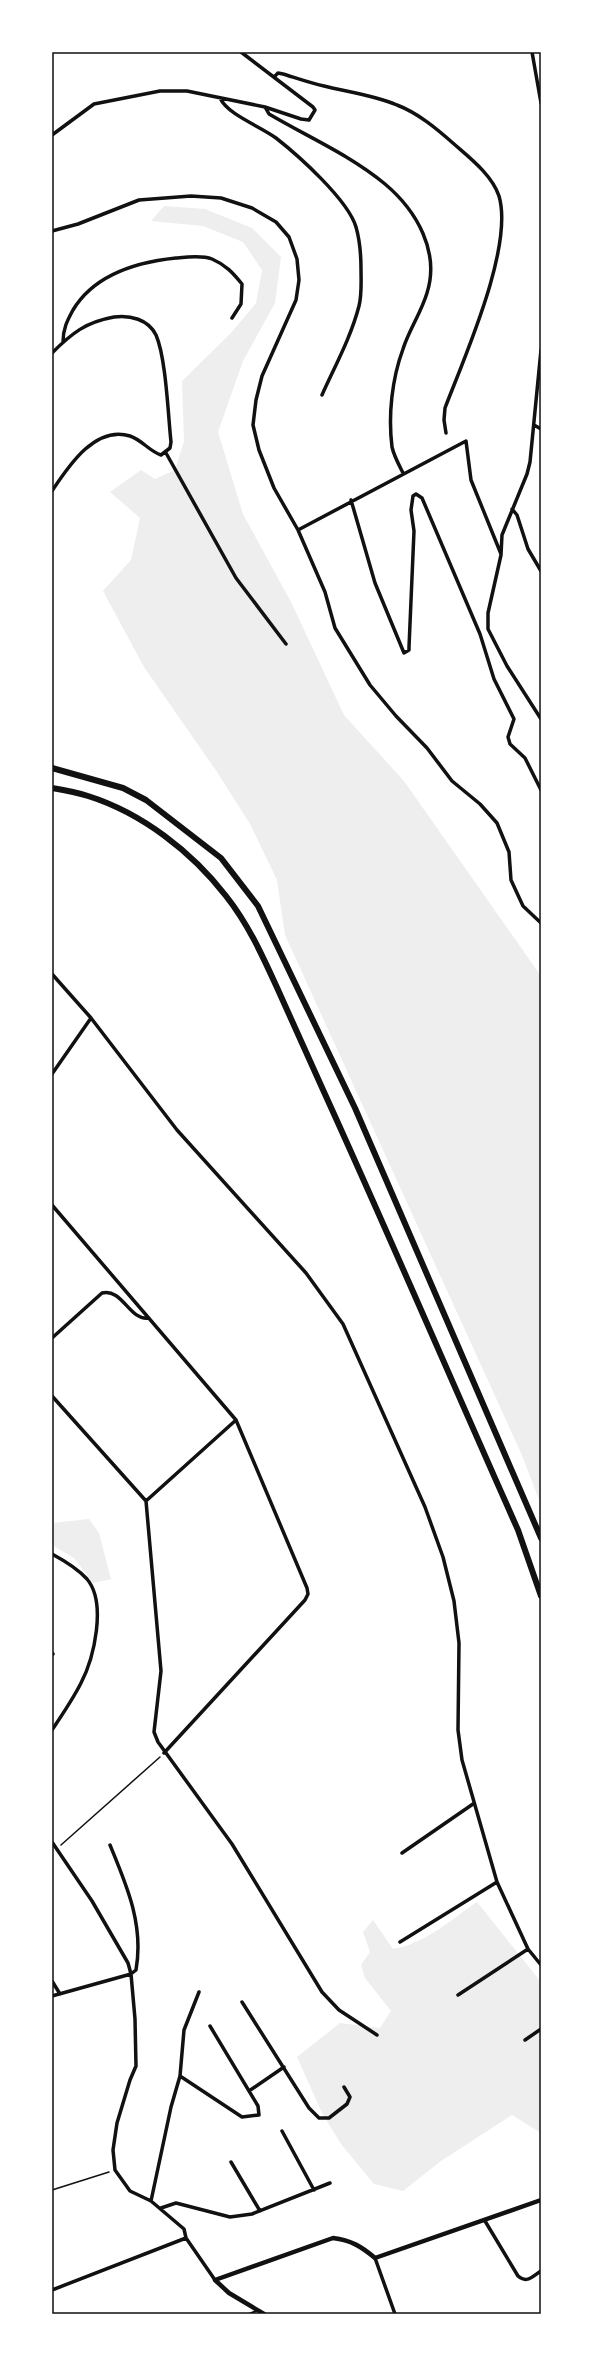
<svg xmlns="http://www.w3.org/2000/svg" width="593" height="2366" font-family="Spectral,serif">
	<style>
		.green { fill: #eee }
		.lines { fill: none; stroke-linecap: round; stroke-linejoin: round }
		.path { stroke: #111; stroke-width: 1.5 }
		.service { stroke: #111; stroke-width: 2 }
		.minor { stroke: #111; stroke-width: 3.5 }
		.tertiary { stroke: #111; stroke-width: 4.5 }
		.trunk { stroke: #111; stroke-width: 6 }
		.neatline { fill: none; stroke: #111; stroke-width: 1.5 }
	</style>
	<rect width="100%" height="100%" fill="#fff"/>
	<path class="green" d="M 164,206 L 205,209 L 252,228 L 281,257 L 275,303 L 243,361 L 218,432 L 243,514 L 291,602 L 344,715 L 404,781 L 541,976 L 541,1505 L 521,1453 L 285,935 L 277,880 L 250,824 L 217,772 L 144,667 L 103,591 L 131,560 L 140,518 L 110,492 L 141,470 L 155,479 L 175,470 L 184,441 L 182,381 L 231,333 L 256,303 L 262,270 L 243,242 L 203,226 L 151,221 Z
		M 89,1519 L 99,1533 L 111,1579 L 93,1583 L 74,1558 L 52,1545 L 52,1523 Z
		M 477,1902 L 541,1982 L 541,2133 L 512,2115 L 441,2161 L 403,2191 L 374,2184 L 341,2144 L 322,2113 L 297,2057 L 340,2023 L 380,2028 L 391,2011 L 365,1978 L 361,1965 L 370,1952 L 363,1932 L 373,1920 L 393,1949 C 423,1945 452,1919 477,1902 Z"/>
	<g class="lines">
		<path class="path" d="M 61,1845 L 160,1757
			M 52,2190 L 109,2172"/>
		<path class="service" d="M 249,2314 L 256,2311"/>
		<path class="minor" d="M 532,52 L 541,103
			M 274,77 L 278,73 L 283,74 C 296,78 310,83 324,86 C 348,92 373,95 397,105 C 418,113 437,129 454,144 C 470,158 492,175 499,196 C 514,247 464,358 445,408 L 444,420 L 446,433
			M 220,98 C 228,115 260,126 276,138 C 299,156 348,200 356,227 C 360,241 361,255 361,269 C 361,281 362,294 359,306 C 351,337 335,366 322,395
			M 265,107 L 269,114 C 308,137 350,155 385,184 C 417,211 440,252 427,293 C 421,313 409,330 403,349 C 392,379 388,415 392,447 C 394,456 399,465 403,473
			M 52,135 L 94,104 L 160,91 L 187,91 L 265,107 L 301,119 L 309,120 L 315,110 L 313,107 L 241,52
			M 52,231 L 78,224 L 139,200 L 191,196 L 221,198 L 252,208 L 276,222 L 289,237 L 297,259 L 299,280 L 296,300 L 262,376 L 256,400 L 253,425 L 259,450 L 274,488 L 298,530 L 325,592 L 335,628 L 370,685 L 396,716 L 427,748 L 452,781 L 480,804 L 497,823 L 509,852 L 511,880 L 523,906 L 541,923
			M 63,342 C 63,329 67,321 73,310 C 94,275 137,262 176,258 C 187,257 202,255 212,259 C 226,265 233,273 242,284 L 241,304 L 232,318
			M 541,350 L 530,462 L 527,474 L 502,535 L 501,555 L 488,613 L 488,629 L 507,666 L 541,719
			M 52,353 C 72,333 86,322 114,317 C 130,315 148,319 156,335 C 166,358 168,414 171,442 L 170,448 L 161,455 C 149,451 142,440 130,436 C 95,425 68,467 52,491
			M 534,425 L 541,429
			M 166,453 L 236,578 L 286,644
			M 351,500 L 375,583 L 404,653 L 409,650 L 409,647 L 414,531 L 411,510 L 413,496 L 416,494 L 422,498 L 480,634 L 494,679 L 514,719 L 508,737 L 510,744 L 525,758 L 541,790
			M 512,509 L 517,515 L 528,549 L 541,571
			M 298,530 L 466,441 L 471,480 L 501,554
			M 52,974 L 91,1018 L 177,1130 L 306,1273 L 343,1324 L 425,1507 L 443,1557 L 454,1601 L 459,1643 L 458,1730 L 462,1760 L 497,1882 L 528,1949 L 541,1965
			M 52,1074 L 91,1018
			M 52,1205 L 236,1420 L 307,1588 L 308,1594 L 305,1600 L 164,1753
			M 52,1338 L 102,1293 C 123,1288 129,1321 149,1318
			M 52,1396 L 146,1501 L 161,1671 L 154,1732 L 158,1742 L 232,1844 L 322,1992 L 339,2010 L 377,2035
			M 146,1501 L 236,1420
			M 52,1554 C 65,1561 77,1568 87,1579 C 107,1603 94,1658 81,1683 C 73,1699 62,1715 52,1730
			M 52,1653 L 53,1654
			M 52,1842 L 92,1901 L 128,1963 L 131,1974 L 135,2019 L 136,2066 L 130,2080 L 117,2123 L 113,2150 L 115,2170 L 130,2191 L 151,2201 L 184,2229 L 186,2238 L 215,2280
			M 402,1853 L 473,1804
			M 400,1942 L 497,1882
			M 52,1981 L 60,1994
			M 458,1995 L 528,1949
			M 52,1996 L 131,1974 L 136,1970 C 144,1925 127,1886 110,1845
			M 242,2002 L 309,2108 L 319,2118 L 329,2118 L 347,2104 L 350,2097 L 344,2087
			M 525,2040 L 541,2029
			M 180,2076 L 242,2117 L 259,2115 L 258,2106 L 210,2026
			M 249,2091 L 284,2067
			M 282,2131 L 314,2190
			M 231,2162 L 260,2211
			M 151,2201 L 171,2107 L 180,2076 L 184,2030 L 199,1992
			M 161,2208 L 176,2203 L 230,2217 L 252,2214 L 330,2183
			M 485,2221 L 518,2276 C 527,2284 533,2276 541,2271
			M 375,2258 L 395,2314
			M 52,2290 L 186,2238"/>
		<path class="tertiary" d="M 264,2314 L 229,2293 L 215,2280 L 333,2238 C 351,2240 362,2247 375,2258 L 541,2200"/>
		<path class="trunk" d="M 52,768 L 123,788 L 146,800 L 221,858 L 258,906 L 355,1108 L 541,1538
			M 52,788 C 64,790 76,792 88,796 C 142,813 192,852 226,896 C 249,925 264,959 279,992 C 294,1025 309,1058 324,1092 C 390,1237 453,1384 518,1530 L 541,1596"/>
	</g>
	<rect width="593" height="2366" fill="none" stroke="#ffffff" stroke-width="106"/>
	<rect x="53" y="53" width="487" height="2260" class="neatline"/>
</svg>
